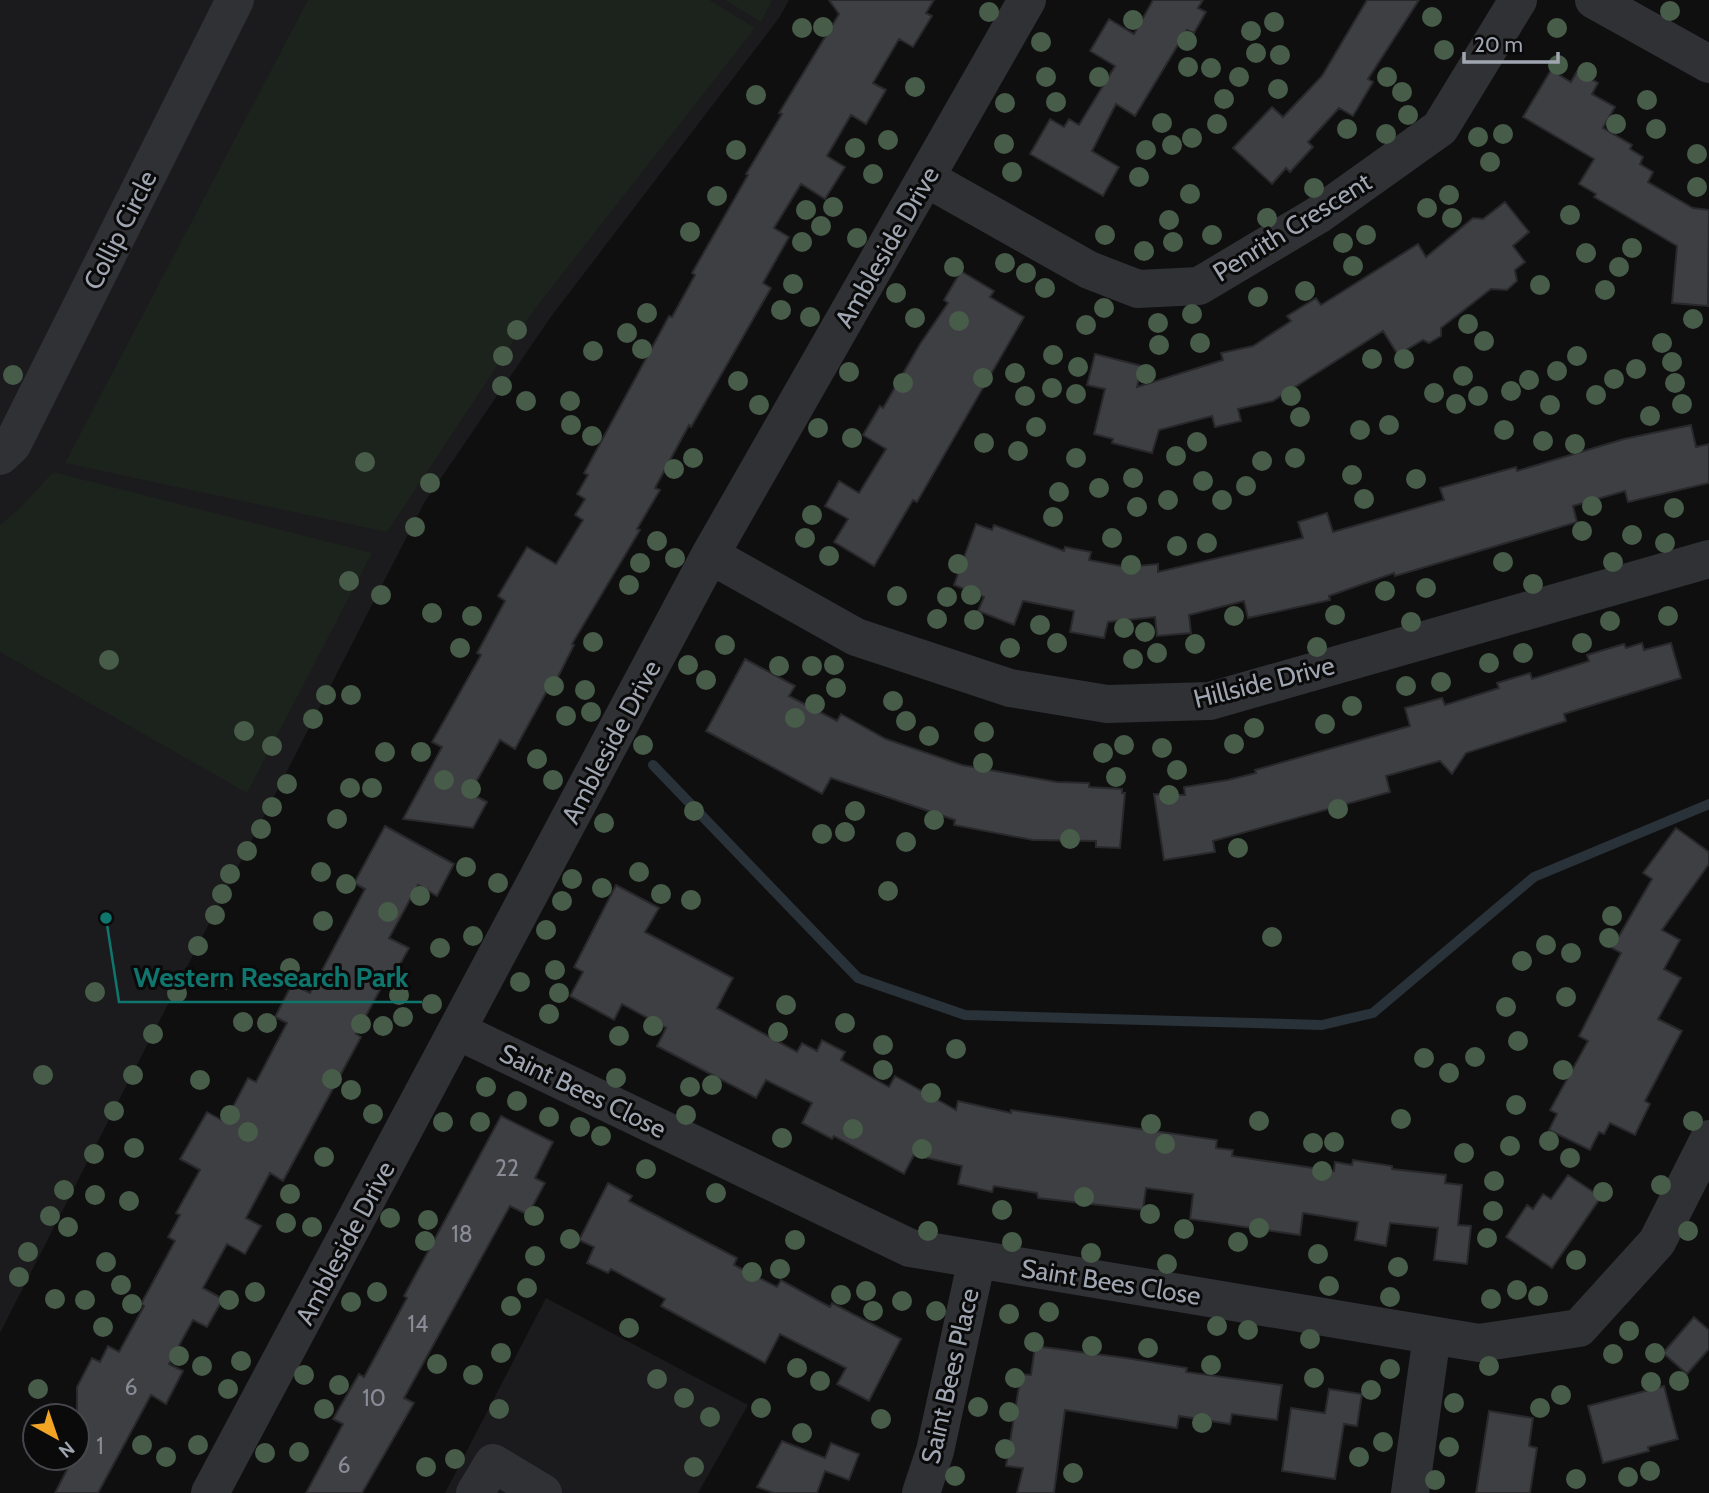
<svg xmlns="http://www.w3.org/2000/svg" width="1709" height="1493" font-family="Cabin,sans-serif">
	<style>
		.built { fill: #1b1b1d }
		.green { fill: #1b231c }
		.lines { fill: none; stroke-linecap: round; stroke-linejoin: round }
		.stream { stroke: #293238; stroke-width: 10 }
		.building { fill: #3e3f43; stroke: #29292c; stroke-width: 2 }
		.minor { stroke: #303135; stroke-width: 38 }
		.tree { fill: #485d49 }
		.labels { text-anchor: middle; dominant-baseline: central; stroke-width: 6; stroke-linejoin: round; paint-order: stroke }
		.number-label { font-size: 23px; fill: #888c96 }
		.street-label { font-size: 26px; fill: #a0a6b1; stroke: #0a0a0b }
		.leader { fill: none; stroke: #0f766e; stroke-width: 2.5 }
		.callout-dot { fill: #0f766e; stroke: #0a0a0b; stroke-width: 2.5 }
		.callout-label { font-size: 28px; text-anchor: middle; font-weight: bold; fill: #0f766e; stroke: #0a0a0b; stroke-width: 6; stroke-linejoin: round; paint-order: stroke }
	</style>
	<rect width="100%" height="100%" fill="#0f0f10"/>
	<path class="built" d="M 0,0 L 789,0 L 779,18 L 550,318 L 424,503 L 0,1333 Z
		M 546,1298 L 748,1405 L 698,1493 L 445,1493 Z"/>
	<path class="green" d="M 308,0 L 709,0 L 755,28 L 534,310 L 387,532 L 65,463 Z
		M 725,0 L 772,0 L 761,22 Z
		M 53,472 L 372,553 L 247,793 L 0,652 L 0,525 L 20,508 Z"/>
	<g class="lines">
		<path class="stream" d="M 653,765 L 858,978 L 965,1015 L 1322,1025 L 1373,1013 L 1534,877 L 1709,804"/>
	</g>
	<path class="building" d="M 829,0 L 934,0 L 926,13 L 932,16 L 913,47 L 899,39 L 873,83 L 886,90 L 866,124 L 851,115 L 827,156 L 845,167 L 825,199 L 801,184 L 774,228 L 789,237 L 763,283 L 771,288 L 691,427 L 689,425 L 655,488 L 660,490 L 637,529 L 640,530 L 572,644 L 574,645 L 557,679 L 554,678 L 515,749 L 500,740 L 470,793 L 487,802 L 473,828 L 403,819 L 442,747 L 432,742 L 481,655 L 477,653 L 505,601 L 498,596 L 527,547 L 556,564 L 583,520 L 575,515 L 585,499 L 577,494 L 588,475 L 584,473 L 669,316 L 672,317 L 695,275 L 692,273 L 748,175 L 746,174 L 782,114 L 779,113 L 839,14 Z
		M 1153,0 L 1203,0 L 1198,8 L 1206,12 L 1194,33 L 1187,30 L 1135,116 L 1116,104 L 1092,151 L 1119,167 L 1103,196 L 1030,154 L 1050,119 L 1064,127 L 1069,119 L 1079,125 L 1115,66 L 1090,51 L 1109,19 L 1134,34 Z
		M 1367,0 L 1419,0 L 1368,79 L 1373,82 L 1353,116 L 1339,108 L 1308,142 L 1313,147 L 1290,172 L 1286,168 L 1272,184 L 1233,148 L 1272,107 L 1283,117 L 1322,76 Z
		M 1551,70 L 1571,82 L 1577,71 L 1598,83 L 1592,94 L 1615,107 L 1603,128 L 1632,145 L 1630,149 L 1643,157 L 1640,164 L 1653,172 L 1648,182 L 1693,208 L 1709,210 L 1708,306 L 1672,303 L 1677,246 L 1594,197 L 1596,194 L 1579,184 L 1594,159 L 1523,117 Z
		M 1505,202 L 1529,232 L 1513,246 L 1525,262 L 1515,270 L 1517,281 L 1507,290 L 1491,289 L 1441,328 L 1441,336 L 1429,343 L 1423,340 L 1398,355 L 1383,331 L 1273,401 L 1238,409 L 1241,421 L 1215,427 L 1212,416 L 1159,430 L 1152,453 L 1112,443 L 1113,439 L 1094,434 L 1105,389 L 1087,385 L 1095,354 L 1142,366 L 1137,387 L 1223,360 L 1221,353 L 1253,346 L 1291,321 L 1287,316 L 1316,298 L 1321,305 L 1418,244 L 1426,257 L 1473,218 L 1483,219 Z
		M 961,271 L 994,291 L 990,297 L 1024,317 L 917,502 L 913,500 L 874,566 L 834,542 L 848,519 L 825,506 L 839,481 L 859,493 L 886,449 L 863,435 L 880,406 L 883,408 L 920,344 L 948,303 L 944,300 Z
		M 1691,425 L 1696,447 L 1709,444 L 1709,483 L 1628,502 L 1625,491 L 1573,506 L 1577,522 L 1395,576 L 1394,573 L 1329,596 L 1330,600 L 1248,618 L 1244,601 L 1189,615 L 1191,633 L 1157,636 L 1155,617 L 1108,622 L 1104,638 L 1070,632 L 1074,611 L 1023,601 L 1014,625 L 978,611 L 984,597 L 954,585 L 976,524 L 992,530 L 994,525 L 1064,551 L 1065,547 L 1091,552 L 1089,560 L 1126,567 L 1158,564 L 1158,572 L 1303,538 L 1298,522 L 1327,513 L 1333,532 L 1444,500 L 1440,488 L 1516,467 L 1517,471 L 1624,439 Z
		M 1642,643 L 1644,650 L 1671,643 L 1681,678 L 1564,714 L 1566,721 L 1466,753 L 1452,774 L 1440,761 L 1386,776 L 1390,792 L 1213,841 L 1215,852 L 1164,860 L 1154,794 L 1185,795 L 1184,787 L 1228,780 L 1256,773 L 1255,770 L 1410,726 L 1405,708 L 1442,698 L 1445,705 L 1499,688 L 1497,683 L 1530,673 L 1532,679 L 1589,661 L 1587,655 L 1624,644 L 1626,648 Z
		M 745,659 L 795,686 L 789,696 L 837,721 L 841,714 L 886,739 L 962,765 L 1057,782 L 1089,783 L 1089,787 L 1122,789 L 1122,793 L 1125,793 L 1120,848 L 1096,847 L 1096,841 L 1033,840 L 954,825 L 955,820 L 831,778 L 822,794 L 706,731 Z
		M 385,826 L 454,864 L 437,896 L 418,885 L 389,938 L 409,948 L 391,981 L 386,979 L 356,1034 L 361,1037 L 283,1181 L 270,1173 L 246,1218 L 261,1226 L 245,1254 L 227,1244 L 203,1288 L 223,1299 L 207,1327 L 193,1320 L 169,1364 L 183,1371 L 166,1404 L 151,1395 L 98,1493 L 55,1493 L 73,1458 L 77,1458 L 77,1387 L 92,1358 L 100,1362 L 108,1346 L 119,1352 L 144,1306 L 141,1304 L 175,1241 L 168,1237 L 180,1215 L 176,1213 L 200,1170 L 180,1159 L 207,1112 L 225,1122 L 248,1078 L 256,1082 L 287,1023 L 275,1017 L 292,984 L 310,993 L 365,889 L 354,883 Z
		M 1676,828 L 1709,852 L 1709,864 L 1662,930 L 1680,940 L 1664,969 L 1681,978 L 1658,1019 L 1682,1031 L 1645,1101 L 1650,1104 L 1635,1135 L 1610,1123 L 1604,1134 L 1599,1132 L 1590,1150 L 1549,1130 L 1557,1114 L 1550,1110 L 1588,1041 L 1579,1036 L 1621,953 L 1612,948 L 1652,879 L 1643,873 Z
		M 616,885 L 659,908 L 645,932 L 733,978 L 717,1008 L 797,1052 L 802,1043 L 817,1051 L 822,1040 L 845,1052 L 841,1060 L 889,1087 L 895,1076 L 956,1110 L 958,1101 L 1011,1113 L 1011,1110 L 1217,1140 L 1216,1148 L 1233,1150 L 1232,1156 L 1334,1171 L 1335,1162 L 1352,1165 L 1353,1160 L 1392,1166 L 1392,1169 L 1446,1175 L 1445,1183 L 1462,1185 L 1458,1225 L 1471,1226 L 1467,1264 L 1434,1260 L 1438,1228 L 1390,1223 L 1386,1246 L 1355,1240 L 1358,1222 L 1303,1213 L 1300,1235 L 1190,1219 L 1193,1194 L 1146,1188 L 1143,1210 L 1038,1198 L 1037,1193 L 994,1186 L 992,1192 L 958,1184 L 962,1166 L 914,1155 L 904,1174 L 834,1136 L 832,1139 L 802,1123 L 812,1103 L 766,1080 L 756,1098 L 657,1046 L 666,1028 L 622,1004 L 614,1020 L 570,996 L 583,972 L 574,967 Z
		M 501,1116 L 553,1142 L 535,1178 L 545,1183 L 528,1215 L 510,1206 L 404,1398 L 414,1403 L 362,1493 L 306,1493 L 343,1424 L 333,1419 L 359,1374 L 364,1377 L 407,1298 L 404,1296 Z
		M 1568,1175 L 1601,1197 L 1552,1268 L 1506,1237 L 1527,1205 L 1533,1209 L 1543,1194 L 1551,1199 Z
		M 608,1183 L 632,1196 L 629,1201 L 737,1258 L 734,1265 L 777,1287 L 781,1280 L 830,1307 L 832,1303 L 901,1339 L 869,1401 L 837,1384 L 846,1368 L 780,1334 L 765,1363 L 661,1306 L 665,1299 L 611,1269 L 608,1273 L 587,1263 L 594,1247 L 579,1240 Z
		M 1694,1317 L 1709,1330 L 1709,1349 L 1687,1374 L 1663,1353 Z
		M 1035,1346 L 1126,1358 L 1187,1368 L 1186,1372 L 1282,1385 L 1277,1420 L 1232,1414 L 1230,1424 L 1179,1416 L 1177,1428 L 1065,1410 L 1054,1493 L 1017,1493 L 1023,1468 L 1006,1466 L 1021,1374 L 1031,1375 Z
		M 1664,1386 L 1678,1439 L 1648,1447 L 1649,1451 L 1603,1463 L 1588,1406 Z
		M 1329,1389 L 1362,1394 L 1357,1426 L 1344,1424 L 1335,1479 L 1282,1471 L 1291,1408 L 1325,1413 Z
		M 1489,1411 L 1533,1418 L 1529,1446 L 1537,1448 L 1530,1493 L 1476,1493 Z
		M 782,1441 L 825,1458 L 831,1443 L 859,1454 L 849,1480 L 825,1471 L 817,1493 L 774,1493 L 757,1487 Z"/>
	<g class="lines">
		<path class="minor" d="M 1594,0 L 1709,64
			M 926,178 L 1089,270 L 1138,289 L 1199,286 L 1318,215 L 1440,128 L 1518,0
			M 0,456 L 12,445 L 235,0
			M 710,555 L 856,637 L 1010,688 L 1107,704 L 1210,701 L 1709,559
			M 458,1031 L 910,1248 L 1479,1343 L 1579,1328 L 1657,1242 L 1709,1139
			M 210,1493 L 710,555 L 1027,0
			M 475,1493 L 493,1463 L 543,1493
			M 921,1493 L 935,1451 L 977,1259
			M 1410,1493 L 1432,1335"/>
	</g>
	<g class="tree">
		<circle cx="1670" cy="11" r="10"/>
		<circle cx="989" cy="12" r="10"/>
		<circle cx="1432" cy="17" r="10"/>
		<circle cx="1133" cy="20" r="10"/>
		<circle cx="1274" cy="22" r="10"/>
		<circle cx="823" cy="27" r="10"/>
		<circle cx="802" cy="28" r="10"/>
		<circle cx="1557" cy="28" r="10"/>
		<circle cx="1251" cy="31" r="10"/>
		<circle cx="1187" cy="41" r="10"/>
		<circle cx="1041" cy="42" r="10"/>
		<circle cx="1444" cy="50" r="10"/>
		<circle cx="1256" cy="53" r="10"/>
		<circle cx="1280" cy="55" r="10"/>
		<circle cx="1558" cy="65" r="10"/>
		<circle cx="1188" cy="67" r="10"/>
		<circle cx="1211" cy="68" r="10"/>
		<circle cx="1587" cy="72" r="10"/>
		<circle cx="1046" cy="77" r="10"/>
		<circle cx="1099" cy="77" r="10"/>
		<circle cx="1239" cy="77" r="10"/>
		<circle cx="1387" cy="77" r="10"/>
		<circle cx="915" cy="87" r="10"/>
		<circle cx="1278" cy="89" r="10"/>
		<circle cx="1402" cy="92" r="10"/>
		<circle cx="756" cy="95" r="10"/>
		<circle cx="1224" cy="99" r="10"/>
		<circle cx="1647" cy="100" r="10"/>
		<circle cx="1056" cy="102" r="10"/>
		<circle cx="1005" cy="103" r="10"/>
		<circle cx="1408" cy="115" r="10"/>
		<circle cx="1162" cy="123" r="10"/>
		<circle cx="1217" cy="124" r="10"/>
		<circle cx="1616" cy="124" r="10"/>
		<circle cx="1347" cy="129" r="10"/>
		<circle cx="1656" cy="129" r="10"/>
		<circle cx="1386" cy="134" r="10"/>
		<circle cx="1503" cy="134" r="10"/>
		<circle cx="1478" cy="137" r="10"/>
		<circle cx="1192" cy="138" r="10"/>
		<circle cx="888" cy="140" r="10"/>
		<circle cx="1004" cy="144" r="10"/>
		<circle cx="1172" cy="145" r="10"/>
		<circle cx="855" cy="148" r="10"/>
		<circle cx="736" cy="150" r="10"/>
		<circle cx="1146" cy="150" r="10"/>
		<circle cx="1697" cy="154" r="10"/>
		<circle cx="1490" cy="162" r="10"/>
		<circle cx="1012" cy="172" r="10"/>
		<circle cx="873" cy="174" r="10"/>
		<circle cx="1139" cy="177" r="10"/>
		<circle cx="1697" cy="187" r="10"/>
		<circle cx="1314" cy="188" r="10"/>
		<circle cx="1190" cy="194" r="10"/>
		<circle cx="1449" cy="195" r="10"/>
		<circle cx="717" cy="196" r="10"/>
		<circle cx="833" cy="207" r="10"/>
		<circle cx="1427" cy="208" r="10"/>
		<circle cx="806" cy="210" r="10"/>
		<circle cx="1570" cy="215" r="10"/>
		<circle cx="1267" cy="218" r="10"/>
		<circle cx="1452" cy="218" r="10"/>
		<circle cx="1169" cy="220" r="10"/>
		<circle cx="821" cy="226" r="10"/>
		<circle cx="690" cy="232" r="10"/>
		<circle cx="1105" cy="235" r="10"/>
		<circle cx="1212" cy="235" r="10"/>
		<circle cx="1366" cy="235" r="10"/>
		<circle cx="857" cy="238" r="10"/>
		<circle cx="802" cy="242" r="10"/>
		<circle cx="1173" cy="242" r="10"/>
		<circle cx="1343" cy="243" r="10"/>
		<circle cx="1632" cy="248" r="10"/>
		<circle cx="1144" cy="251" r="10"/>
		<circle cx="1586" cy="253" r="10"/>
		<circle cx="1005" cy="263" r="10"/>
		<circle cx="1353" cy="266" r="10"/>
		<circle cx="954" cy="267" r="10"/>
		<circle cx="1619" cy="267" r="10"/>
		<circle cx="1026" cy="273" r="10"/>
		<circle cx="793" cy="284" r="10"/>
		<circle cx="1540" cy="285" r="10"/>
		<circle cx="1045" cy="288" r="10"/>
		<circle cx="1605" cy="290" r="10"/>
		<circle cx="1305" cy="291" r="10"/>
		<circle cx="896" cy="293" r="10"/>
		<circle cx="1258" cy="297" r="10"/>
		<circle cx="1104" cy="308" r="10"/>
		<circle cx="781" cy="310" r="10"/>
		<circle cx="647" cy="313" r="10"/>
		<circle cx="1192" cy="314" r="10"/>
		<circle cx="810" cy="317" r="10"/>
		<circle cx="915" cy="318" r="10"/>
		<circle cx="1693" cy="319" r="10"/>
		<circle cx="959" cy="321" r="10"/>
		<circle cx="1158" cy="323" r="10"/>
		<circle cx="1468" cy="324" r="10"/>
		<circle cx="1086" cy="325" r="10"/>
		<circle cx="517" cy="330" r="10"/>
		<circle cx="627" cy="333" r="10"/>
		<circle cx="1484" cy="341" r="10"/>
		<circle cx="1200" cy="343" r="10"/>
		<circle cx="1662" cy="343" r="10"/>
		<circle cx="1159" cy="345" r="10"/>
		<circle cx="642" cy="349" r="10"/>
		<circle cx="593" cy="351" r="10"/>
		<circle cx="1053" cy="355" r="10"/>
		<circle cx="503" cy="356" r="10"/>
		<circle cx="1577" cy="356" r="10"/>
		<circle cx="1372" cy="359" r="10"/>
		<circle cx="1404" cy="359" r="10"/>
		<circle cx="1672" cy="362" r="10"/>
		<circle cx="1078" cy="367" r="10"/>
		<circle cx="1636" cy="369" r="10"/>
		<circle cx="1557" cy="371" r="10"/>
		<circle cx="849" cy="372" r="10"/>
		<circle cx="1015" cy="373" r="10"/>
		<circle cx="1146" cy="374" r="10"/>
		<circle cx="13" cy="375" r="10"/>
		<circle cx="1463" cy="376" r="10"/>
		<circle cx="983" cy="378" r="10"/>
		<circle cx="1614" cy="379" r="10"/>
		<circle cx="1529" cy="380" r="10"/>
		<circle cx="738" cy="381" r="10"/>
		<circle cx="903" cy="383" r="10"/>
		<circle cx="1675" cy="383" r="10"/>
		<circle cx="502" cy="386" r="10"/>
		<circle cx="1052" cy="388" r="10"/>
		<circle cx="1511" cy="391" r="10"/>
		<circle cx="1434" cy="393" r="10"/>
		<circle cx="1076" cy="394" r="10"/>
		<circle cx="1596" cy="395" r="10"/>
		<circle cx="1025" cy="396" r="10"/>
		<circle cx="1291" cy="396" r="10"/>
		<circle cx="1478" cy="396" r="10"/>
		<circle cx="526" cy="401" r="10"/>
		<circle cx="570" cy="401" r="10"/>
		<circle cx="1456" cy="404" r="10"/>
		<circle cx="1682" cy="404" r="10"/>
		<circle cx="759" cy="405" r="10"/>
		<circle cx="1550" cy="405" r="10"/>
		<circle cx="1650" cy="416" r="10"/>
		<circle cx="1300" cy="417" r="10"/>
		<circle cx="571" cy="425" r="10"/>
		<circle cx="1389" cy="425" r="10"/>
		<circle cx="1036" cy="427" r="10"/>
		<circle cx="818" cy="428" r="10"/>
		<circle cx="1360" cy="430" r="10"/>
		<circle cx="1504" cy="430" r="10"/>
		<circle cx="592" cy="436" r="10"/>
		<circle cx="852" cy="438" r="10"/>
		<circle cx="1543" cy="441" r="10"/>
		<circle cx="1197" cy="442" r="10"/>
		<circle cx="984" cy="443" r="10"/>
		<circle cx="1575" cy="444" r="10"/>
		<circle cx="1018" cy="451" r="10"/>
		<circle cx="1176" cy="456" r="10"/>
		<circle cx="693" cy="458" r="10"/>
		<circle cx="1076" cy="458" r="10"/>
		<circle cx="1295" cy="458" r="10"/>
		<circle cx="1262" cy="461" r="10"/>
		<circle cx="365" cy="462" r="10"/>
		<circle cx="674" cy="469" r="10"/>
		<circle cx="1352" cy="475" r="10"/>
		<circle cx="1133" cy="478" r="10"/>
		<circle cx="1416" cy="479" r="10"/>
		<circle cx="1203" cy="481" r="10"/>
		<circle cx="430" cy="483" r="10"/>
		<circle cx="1246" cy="486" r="10"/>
		<circle cx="1099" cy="488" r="10"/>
		<circle cx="1059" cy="492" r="10"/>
		<circle cx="1364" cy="499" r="10"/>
		<circle cx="1168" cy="500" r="10"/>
		<circle cx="1222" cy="500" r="10"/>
		<circle cx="1592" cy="506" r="10"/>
		<circle cx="1137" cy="507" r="10"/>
		<circle cx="1674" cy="508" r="10"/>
		<circle cx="812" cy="515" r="10"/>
		<circle cx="1053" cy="517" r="10"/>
		<circle cx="415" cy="527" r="10"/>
		<circle cx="1582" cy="531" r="10"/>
		<circle cx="1632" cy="535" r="10"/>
		<circle cx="805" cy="538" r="10"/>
		<circle cx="1112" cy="538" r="10"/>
		<circle cx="657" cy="541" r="10"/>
		<circle cx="1207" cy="543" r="10"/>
		<circle cx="1665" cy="543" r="10"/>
		<circle cx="1177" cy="546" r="10"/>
		<circle cx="829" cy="556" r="10"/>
		<circle cx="675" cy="558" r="10"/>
		<circle cx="1503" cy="562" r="10"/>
		<circle cx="1613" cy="562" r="10"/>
		<circle cx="640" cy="563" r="10"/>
		<circle cx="958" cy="564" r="10"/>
		<circle cx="1131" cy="565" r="10"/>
		<circle cx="349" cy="581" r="10"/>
		<circle cx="1533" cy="584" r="10"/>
		<circle cx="629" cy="585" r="10"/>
		<circle cx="1426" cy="588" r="10"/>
		<circle cx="1385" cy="591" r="10"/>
		<circle cx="381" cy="595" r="10"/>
		<circle cx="971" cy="595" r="10"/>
		<circle cx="897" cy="596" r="10"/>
		<circle cx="947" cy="597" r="10"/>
		<circle cx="432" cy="613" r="10"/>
		<circle cx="1335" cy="615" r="10"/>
		<circle cx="472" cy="616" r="10"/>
		<circle cx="1234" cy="616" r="10"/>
		<circle cx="1668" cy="616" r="10"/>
		<circle cx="937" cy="619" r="10"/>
		<circle cx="974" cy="620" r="10"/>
		<circle cx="1610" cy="621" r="10"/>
		<circle cx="1411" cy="622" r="10"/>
		<circle cx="1040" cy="625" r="10"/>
		<circle cx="1124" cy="628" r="10"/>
		<circle cx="1145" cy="632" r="10"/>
		<circle cx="593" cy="642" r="10"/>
		<circle cx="1057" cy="643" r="10"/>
		<circle cx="1582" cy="643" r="10"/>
		<circle cx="1195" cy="644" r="10"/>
		<circle cx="725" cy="645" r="10"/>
		<circle cx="1317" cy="647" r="10"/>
		<circle cx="460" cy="648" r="10"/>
		<circle cx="1010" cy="648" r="10"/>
		<circle cx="1157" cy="653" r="10"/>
		<circle cx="1523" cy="653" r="10"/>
		<circle cx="1133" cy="659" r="10"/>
		<circle cx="109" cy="660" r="10"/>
		<circle cx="1489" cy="663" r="10"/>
		<circle cx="688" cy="665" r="10"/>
		<circle cx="834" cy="665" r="10"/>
		<circle cx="779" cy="666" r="10"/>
		<circle cx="812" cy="666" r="10"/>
		<circle cx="706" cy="680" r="10"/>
		<circle cx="1441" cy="682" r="10"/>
		<circle cx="554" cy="686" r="10"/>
		<circle cx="1406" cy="686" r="10"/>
		<circle cx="836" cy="688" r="10"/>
		<circle cx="585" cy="690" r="10"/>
		<circle cx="326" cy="695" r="10"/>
		<circle cx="351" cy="695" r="10"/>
		<circle cx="893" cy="701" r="10"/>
		<circle cx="815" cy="704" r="10"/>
		<circle cx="1352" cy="706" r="10"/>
		<circle cx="591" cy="712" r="10"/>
		<circle cx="566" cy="716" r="10"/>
		<circle cx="795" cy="718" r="10"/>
		<circle cx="313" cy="719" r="10"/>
		<circle cx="906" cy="721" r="10"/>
		<circle cx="1325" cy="724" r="10"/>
		<circle cx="1254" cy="728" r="10"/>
		<circle cx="244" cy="731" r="10"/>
		<circle cx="984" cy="732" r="10"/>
		<circle cx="929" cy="736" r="10"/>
		<circle cx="1234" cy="744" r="10"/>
		<circle cx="643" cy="745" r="10"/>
		<circle cx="1124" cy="745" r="10"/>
		<circle cx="272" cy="746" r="10"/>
		<circle cx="1162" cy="748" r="10"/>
		<circle cx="385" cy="752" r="10"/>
		<circle cx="421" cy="752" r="10"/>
		<circle cx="1103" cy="753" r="10"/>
		<circle cx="537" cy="759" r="10"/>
		<circle cx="983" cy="763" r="10"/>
		<circle cx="1177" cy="770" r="10"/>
		<circle cx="1116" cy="777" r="10"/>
		<circle cx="444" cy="780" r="10"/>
		<circle cx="553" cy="780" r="10"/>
		<circle cx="287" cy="784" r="10"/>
		<circle cx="350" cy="788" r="10"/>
		<circle cx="372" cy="788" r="10"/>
		<circle cx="471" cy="789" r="10"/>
		<circle cx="1169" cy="795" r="10"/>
		<circle cx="272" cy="807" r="10"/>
		<circle cx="1338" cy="809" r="10"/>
		<circle cx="694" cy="811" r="10"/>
		<circle cx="855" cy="811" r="10"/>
		<circle cx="337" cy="819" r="10"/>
		<circle cx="934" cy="820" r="10"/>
		<circle cx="604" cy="823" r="10"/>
		<circle cx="261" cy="829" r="10"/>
		<circle cx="845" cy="832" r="10"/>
		<circle cx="822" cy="834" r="10"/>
		<circle cx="1070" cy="839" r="10"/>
		<circle cx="906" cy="842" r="10"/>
		<circle cx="1238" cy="848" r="10"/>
		<circle cx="247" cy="851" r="10"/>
		<circle cx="466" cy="867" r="10"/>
		<circle cx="321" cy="872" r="10"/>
		<circle cx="639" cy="872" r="10"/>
		<circle cx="230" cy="874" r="10"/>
		<circle cx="572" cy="879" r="10"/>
		<circle cx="498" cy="883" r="10"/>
		<circle cx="346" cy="884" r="10"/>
		<circle cx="602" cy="888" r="10"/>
		<circle cx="888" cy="891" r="10"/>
		<circle cx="222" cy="894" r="10"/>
		<circle cx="661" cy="894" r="10"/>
		<circle cx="420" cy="896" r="10"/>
		<circle cx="691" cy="900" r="10"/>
		<circle cx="562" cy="901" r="10"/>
		<circle cx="388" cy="912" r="10"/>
		<circle cx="215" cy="915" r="10"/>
		<circle cx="1612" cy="916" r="10"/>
		<circle cx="323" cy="921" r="10"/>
		<circle cx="546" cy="930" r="10"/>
		<circle cx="473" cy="936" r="10"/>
		<circle cx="1272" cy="937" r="10"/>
		<circle cx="1609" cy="938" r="10"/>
		<circle cx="1546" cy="945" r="10"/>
		<circle cx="198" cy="946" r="10"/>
		<circle cx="440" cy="948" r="10"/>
		<circle cx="1571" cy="953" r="10"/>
		<circle cx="1522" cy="961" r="10"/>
		<circle cx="290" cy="968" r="10"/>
		<circle cx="555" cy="970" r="10"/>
		<circle cx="225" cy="980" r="10"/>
		<circle cx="520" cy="982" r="10"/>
		<circle cx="95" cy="992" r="10"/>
		<circle cx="177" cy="993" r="10"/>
		<circle cx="559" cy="993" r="10"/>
		<circle cx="399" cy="995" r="10"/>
		<circle cx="1566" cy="997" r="10"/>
		<circle cx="432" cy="1004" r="10"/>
		<circle cx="786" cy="1005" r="10"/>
		<circle cx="1506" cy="1007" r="10"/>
		<circle cx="549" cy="1014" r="10"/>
		<circle cx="403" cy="1017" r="10"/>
		<circle cx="243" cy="1022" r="10"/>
		<circle cx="267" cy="1023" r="10"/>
		<circle cx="845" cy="1023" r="10"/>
		<circle cx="361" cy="1024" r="10"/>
		<circle cx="383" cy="1026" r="10"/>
		<circle cx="653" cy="1026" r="10"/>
		<circle cx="778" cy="1032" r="10"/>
		<circle cx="153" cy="1034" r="10"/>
		<circle cx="619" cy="1036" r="10"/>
		<circle cx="1518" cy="1041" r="10"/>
		<circle cx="883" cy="1045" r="10"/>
		<circle cx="956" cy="1049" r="10"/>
		<circle cx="1475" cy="1057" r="10"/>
		<circle cx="1424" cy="1058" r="10"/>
		<circle cx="883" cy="1070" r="10"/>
		<circle cx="1563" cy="1070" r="10"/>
		<circle cx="1449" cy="1073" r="10"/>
		<circle cx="43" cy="1075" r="10"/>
		<circle cx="133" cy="1075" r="10"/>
		<circle cx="616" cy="1078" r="10"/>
		<circle cx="332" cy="1079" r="10"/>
		<circle cx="200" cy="1080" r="10"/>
		<circle cx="712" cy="1085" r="10"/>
		<circle cx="486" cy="1087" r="10"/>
		<circle cx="690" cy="1087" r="10"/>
		<circle cx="351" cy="1090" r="10"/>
		<circle cx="931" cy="1093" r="10"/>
		<circle cx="517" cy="1101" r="10"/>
		<circle cx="1516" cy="1105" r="10"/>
		<circle cx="114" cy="1111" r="10"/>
		<circle cx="373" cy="1114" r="10"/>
		<circle cx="230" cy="1115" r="10"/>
		<circle cx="686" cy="1115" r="10"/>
		<circle cx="549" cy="1117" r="10"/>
		<circle cx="1401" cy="1119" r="10"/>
		<circle cx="1259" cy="1121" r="10"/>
		<circle cx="1693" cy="1121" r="10"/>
		<circle cx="443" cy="1122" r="10"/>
		<circle cx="480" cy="1122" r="10"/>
		<circle cx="1151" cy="1124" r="10"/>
		<circle cx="580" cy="1127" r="10"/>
		<circle cx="853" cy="1129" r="10"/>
		<circle cx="248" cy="1132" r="10"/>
		<circle cx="601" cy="1136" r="10"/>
		<circle cx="782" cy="1138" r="10"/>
		<circle cx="1549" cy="1141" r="10"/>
		<circle cx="1334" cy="1142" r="10"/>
		<circle cx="1313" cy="1143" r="10"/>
		<circle cx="1165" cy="1144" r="10"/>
		<circle cx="1510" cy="1146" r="10"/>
		<circle cx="134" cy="1148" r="10"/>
		<circle cx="922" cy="1149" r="10"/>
		<circle cx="1464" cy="1153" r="10"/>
		<circle cx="94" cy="1154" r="10"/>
		<circle cx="324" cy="1157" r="10"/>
		<circle cx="1570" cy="1158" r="10"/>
		<circle cx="646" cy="1169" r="10"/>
		<circle cx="1322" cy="1171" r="10"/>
		<circle cx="1494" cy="1181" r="10"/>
		<circle cx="1661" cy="1185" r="10"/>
		<circle cx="64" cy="1190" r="10"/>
		<circle cx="1603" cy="1192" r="10"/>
		<circle cx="716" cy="1193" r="10"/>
		<circle cx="290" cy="1194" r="10"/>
		<circle cx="95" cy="1195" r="10"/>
		<circle cx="1084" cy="1197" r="10"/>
		<circle cx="129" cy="1201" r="10"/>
		<circle cx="1002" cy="1210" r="10"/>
		<circle cx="1493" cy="1211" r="10"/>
		<circle cx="1150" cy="1214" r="10"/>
		<circle cx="50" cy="1216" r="10"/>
		<circle cx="534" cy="1216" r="10"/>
		<circle cx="390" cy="1218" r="10"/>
		<circle cx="428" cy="1220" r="10"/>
		<circle cx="286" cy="1223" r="10"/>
		<circle cx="68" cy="1227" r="10"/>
		<circle cx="312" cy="1227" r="10"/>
		<circle cx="1259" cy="1228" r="10"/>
		<circle cx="1184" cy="1229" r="10"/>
		<circle cx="928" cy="1231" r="10"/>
		<circle cx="1688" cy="1231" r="10"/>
		<circle cx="1487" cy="1238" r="10"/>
		<circle cx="570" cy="1239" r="10"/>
		<circle cx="795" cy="1240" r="10"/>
		<circle cx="425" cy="1241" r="10"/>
		<circle cx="1012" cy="1242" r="10"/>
		<circle cx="1238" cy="1242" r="10"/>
		<circle cx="28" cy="1252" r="10"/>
		<circle cx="1091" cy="1253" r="10"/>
		<circle cx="1318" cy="1254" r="10"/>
		<circle cx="535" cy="1256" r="10"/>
		<circle cx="1576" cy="1260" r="10"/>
		<circle cx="106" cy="1262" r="10"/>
		<circle cx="1167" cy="1264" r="10"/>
		<circle cx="1398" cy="1267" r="10"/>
		<circle cx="780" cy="1269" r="10"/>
		<circle cx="752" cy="1272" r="10"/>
		<circle cx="19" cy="1277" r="10"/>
		<circle cx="121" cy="1285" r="10"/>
		<circle cx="1329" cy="1286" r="10"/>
		<circle cx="527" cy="1288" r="10"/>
		<circle cx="1517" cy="1290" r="10"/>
		<circle cx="866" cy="1291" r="10"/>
		<circle cx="255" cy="1292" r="10"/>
		<circle cx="377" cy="1292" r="10"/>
		<circle cx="841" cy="1295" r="10"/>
		<circle cx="1538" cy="1296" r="10"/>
		<circle cx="1390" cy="1297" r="10"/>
		<circle cx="55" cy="1299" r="10"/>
		<circle cx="1491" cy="1299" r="10"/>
		<circle cx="85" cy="1300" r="10"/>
		<circle cx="229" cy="1300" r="10"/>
		<circle cx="902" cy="1301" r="10"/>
		<circle cx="351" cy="1302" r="10"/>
		<circle cx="132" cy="1304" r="10"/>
		<circle cx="511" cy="1306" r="10"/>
		<circle cx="873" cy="1311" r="10"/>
		<circle cx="936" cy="1311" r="10"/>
		<circle cx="1049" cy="1312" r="10"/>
		<circle cx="1009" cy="1314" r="10"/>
		<circle cx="1217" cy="1326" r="10"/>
		<circle cx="103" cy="1327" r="10"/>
		<circle cx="629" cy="1328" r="10"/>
		<circle cx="1248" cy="1330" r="10"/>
		<circle cx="1629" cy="1331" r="10"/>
		<circle cx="1310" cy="1339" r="10"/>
		<circle cx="1034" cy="1342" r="10"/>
		<circle cx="1092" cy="1346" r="10"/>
		<circle cx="1148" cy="1348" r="10"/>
		<circle cx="501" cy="1353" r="10"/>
		<circle cx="1655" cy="1353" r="10"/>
		<circle cx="1613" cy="1354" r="10"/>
		<circle cx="179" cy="1356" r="10"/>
		<circle cx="241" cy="1361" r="10"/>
		<circle cx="437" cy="1364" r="10"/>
		<circle cx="1211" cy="1365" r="10"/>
		<circle cx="202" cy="1366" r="10"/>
		<circle cx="1489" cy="1366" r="10"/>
		<circle cx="797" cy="1368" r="10"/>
		<circle cx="1390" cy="1369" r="10"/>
		<circle cx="304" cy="1375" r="10"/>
		<circle cx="473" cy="1375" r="10"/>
		<circle cx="1015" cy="1378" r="10"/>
		<circle cx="1314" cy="1378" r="10"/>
		<circle cx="657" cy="1379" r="10"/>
		<circle cx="820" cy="1381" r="10"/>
		<circle cx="1679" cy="1381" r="10"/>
		<circle cx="1651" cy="1382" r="10"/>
		<circle cx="339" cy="1385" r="10"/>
		<circle cx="38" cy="1389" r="10"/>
		<circle cx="228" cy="1389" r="10"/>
		<circle cx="1371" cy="1390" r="10"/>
		<circle cx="1561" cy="1395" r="10"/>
		<circle cx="684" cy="1398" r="10"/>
		<circle cx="1454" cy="1403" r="10"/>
		<circle cx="978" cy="1407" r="10"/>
		<circle cx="761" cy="1408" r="10"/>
		<circle cx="1540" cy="1408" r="10"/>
		<circle cx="324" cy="1409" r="10"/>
		<circle cx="499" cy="1409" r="10"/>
		<circle cx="1009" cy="1412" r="10"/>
		<circle cx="710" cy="1417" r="10"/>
		<circle cx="881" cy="1419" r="10"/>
		<circle cx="1202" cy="1423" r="10"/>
		<circle cx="802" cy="1433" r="10"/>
		<circle cx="1383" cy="1442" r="10"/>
		<circle cx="142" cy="1445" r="10"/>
		<circle cx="198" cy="1445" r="10"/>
		<circle cx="1449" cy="1447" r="10"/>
		<circle cx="1005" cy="1449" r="10"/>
		<circle cx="299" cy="1452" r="10"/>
		<circle cx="265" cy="1453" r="10"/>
		<circle cx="166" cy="1457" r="10"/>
		<circle cx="1359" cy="1457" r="10"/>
		<circle cx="455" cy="1459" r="10"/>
		<circle cx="426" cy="1467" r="10"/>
		<circle cx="694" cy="1467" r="10"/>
		<circle cx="1650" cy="1471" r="10"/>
		<circle cx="1073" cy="1473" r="10"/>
		<circle cx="955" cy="1476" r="10"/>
		<circle cx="1628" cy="1477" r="10"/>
		<circle cx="1576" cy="1479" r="10"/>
		<circle cx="1435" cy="1480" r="10"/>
	</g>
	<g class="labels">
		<g class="number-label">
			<text x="507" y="1168">22</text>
			<text x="462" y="1234">18</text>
			<text x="418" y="1324">14</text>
			<text x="131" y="1387">6</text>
			<text x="374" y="1398">10</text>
			<text x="100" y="1446">1</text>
			<text x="344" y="1465">6</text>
		</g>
		<g class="street-label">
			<text transform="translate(1292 227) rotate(-32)">Penrith Crescent</text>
			<text transform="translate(120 230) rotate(-63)">Collip Circle</text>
			<text transform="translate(887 247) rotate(-60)">Ambleside Drive</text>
			<text transform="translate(1264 682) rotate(-14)">Hillside Drive</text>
			<text transform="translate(611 742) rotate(-62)">Ambleside Drive</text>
			<text transform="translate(583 1091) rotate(26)">Saint Bees Close</text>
			<text transform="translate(345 1243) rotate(-62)">Ambleside Drive</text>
			<text transform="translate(1111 1282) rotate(9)">Saint Bees Close</text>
			<text transform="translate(950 1376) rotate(-77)">Saint Bees Place</text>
		</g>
	</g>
	<path class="leader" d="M106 918L119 1002H422"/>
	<circle class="callout-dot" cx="106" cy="918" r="7"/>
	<g class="callout-label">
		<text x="271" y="987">Western Research Park</text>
	</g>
	<g transform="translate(56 1437) rotate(140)"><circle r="33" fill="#0a0a0b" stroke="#46484d" stroke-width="2"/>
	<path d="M0-5L12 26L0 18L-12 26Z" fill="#f2a525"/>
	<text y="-10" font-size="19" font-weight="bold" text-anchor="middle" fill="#a0a6b1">N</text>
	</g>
	<path d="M1464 52v10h94v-10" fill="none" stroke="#a0a6b1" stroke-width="3.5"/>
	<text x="1474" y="52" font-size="21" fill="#a0a6b1" stroke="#0a0a0b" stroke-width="5" paint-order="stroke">20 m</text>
</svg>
